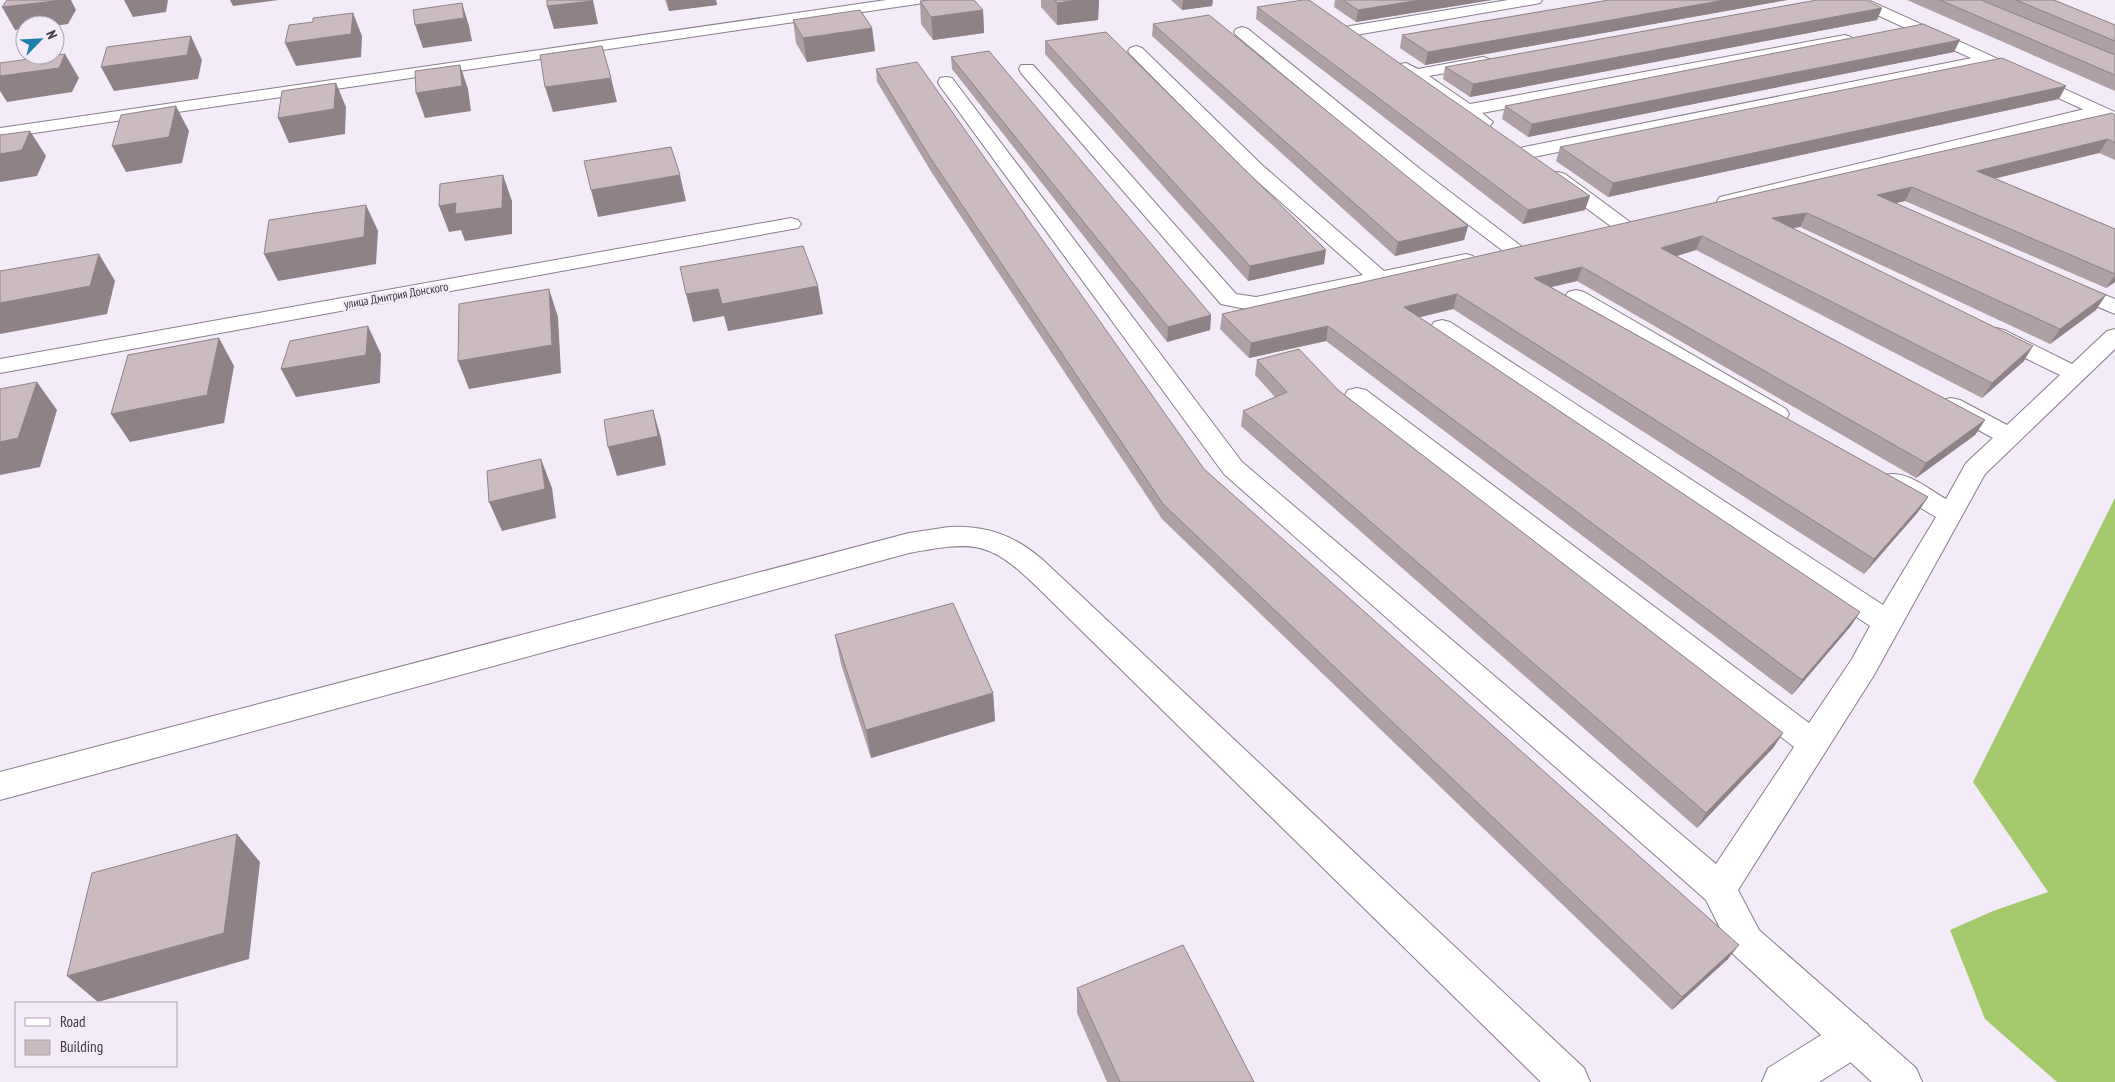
<svg xmlns="http://www.w3.org/2000/svg" width="2115" height="1082" font-family="'PT Sans Narrow',sans-serif">
	<style>
		.forest { fill: #a4c96c }
		.lines { fill: none; stroke-linecap: round; stroke-linejoin: round }
		.lane-casing { stroke: #877e8a; stroke-width: 2 }
		.street-casing { stroke: #877e8a; stroke-width: 2 }
		.lane { fill: #fff; fill-rule: evenodd }
		.street { fill: #fff; fill-rule: evenodd }
		.wall { fill: #afa0a5 }
		.shaded-wall { fill: #8e8286 }
		.building { fill: #cbbac0; stroke: #8e8286 }
		.labels { text-anchor: middle; dominant-baseline: central; stroke-width: 5; stroke-linejoin: round; paint-order: stroke }
		.far-street-label { font-size: 12px; fill: #3d393e; stroke: #f4ebf8 }
	</style>
	<rect width="100%" height="100%" fill="#f4ebf8"/>
	<path class="forest" d="M 2115,498 L 2115,1082 L 2057,1082 L 1985,1019 L 1950,930 L 1993,911 L 2048,892 L 1973,782 Z"/>
	<g class="lines">
		<g class="lane-casing">
			<path id="lane" d="M 1508,0 L 1542,0 L 1540,3 L 1535,4 L 1350,36 L 1344,34 L 1342,31 L 1344,28 L 1350,26 Z
				M 1242,27 L 1248,29 L 1420,169 L 1521,246 L 1524,250 L 1521,254 L 1514,256 L 1507,254 L 1406,177 L 1236,35 L 1234,32 L 1236,29 Z
				M 1845,35 L 1851,37 L 1853,40 L 1851,43 L 1482,113 L 1493,122 L 1490,126 L 1484,127 L 1478,126 L 1398,68 L 1400,64 L 1406,63 L 1418,69 L 1483,57 L 1489,59 L 1491,62 L 1489,65 L 1429,76 L 1470,104 Z
				M 1136,46 L 1142,48 L 1262,165 L 1384,271 L 1466,254 L 1473,256 L 1476,260 L 1473,264 L 1466,266 L 1256,311 L 1221,304 L 1021,73 L 1019,69 L 1021,65 L 1033,65 L 1236,294 L 1256,297 L 1363,275 L 1248,173 L 1130,54 L 1128,51 L 1130,48 Z
				M 1987,55 L 1993,57 L 1995,60 L 1993,63 L 1524,159 L 1517,157 L 1515,153 L 1517,149 L 1524,147 Z
				M 946,77 L 952,78 L 1242,462 L 1716,864 L 1794,747 L 1348,400 L 1345,395 L 1348,390 L 1357,388 L 1366,390 L 1809,723 L 1852,659 L 1870,626 L 1434,332 L 1431,327 L 1434,322 L 1442,320 L 1450,322 L 1883,605 L 1936,517 L 1885,487 L 1881,481 L 1885,475 C 1906,469 1928,489 1946,499 L 1966,463 L 1993,438 L 1942,410 L 1939,405 L 1942,400 L 1951,398 L 1960,400 L 2007,425 L 2060,375 L 1988,340 L 1985,335 L 1988,330 L 1996,328 L 2004,330 L 2072,364 L 2107,331 L 2115,329 L 2115,349 L 1985,474 L 1874,675 L 1738,890 L 1759,930 L 1916,1068 L 1922,1082 L 1872,1082 L 1733,954 L 1706,900 L 1224,474 L 940,86 L 938,82 L 940,78 Z
				M 2097,106 L 2103,107 L 2106,111 L 2103,115 L 1727,207 L 1720,205 L 1717,201 L 1720,197 Z
				M 1558,172 L 1565,174 L 1630,222 L 1633,226 L 1630,230 L 1623,232 L 1616,230 L 1551,182 L 1548,178 L 1551,174 Z
				M 2068,280 L 2115,299 L 2115,314 L 2060,291 L 2057,286 L 2060,281 Z
				M 1576,290 L 1584,292 L 1786,409 L 1789,414 L 1786,419 L 1777,422 L 1768,419 L 1568,302 L 1565,297 L 1568,292 Z"/>
		</g>
		<g class="street-casing">
			<path id="street" d="M 886,0 L 924,0 L 922,3 L 917,4 L 0,138 L 0,128 Z
				M 1849,0 L 1868,0 L 2115,112 L 2115,124 L 1851,3 Z
				M 791,218 L 798,220 L 801,224 L 798,228 L 0,373 L 0,359 Z
				M 949,527 C 987,525 1016,536 1044,561 L 1584,1068 L 1590,1082 L 1541,1082 L 1034,584 C 987,539 971,542 909,553 L 0,800 L 0,772 L 909,533 Z
				M 1853,1019 L 1867,1024 L 1873,1038 L 1867,1052 L 1819,1082 L 1762,1082 L 1768,1068 L 1839,1024 Z"/>
		</g>
		<use href="#lane" class="lane"/>
		<use href="#street" class="street"/>
	</g>
	<path class="wall" d="M 665,0 L 716,0 L 717,5 L 669,11 Z
		M 1041,0 L 1099,0 L 1098,20 L 1057,25 L 1041,7 Z
		M 1171,0 L 1213,0 L 1212,6 L 1182,10 Z
		M 1335,0 L 1492,0 L 1356,22 L 1334,7 Z
		M 1609,0 L 1787,0 L 1425,65 L 1400,48 L 1402,35 Z
		M 1907,0 L 1981,0 L 2028,20 L 1982,0 L 2054,0 L 2115,25 L 2115,91 Z
		M 920,1 L 983,10 L 984,33 L 933,40 L 921,24 Z
		M 1257,7 L 1585,210 L 1523,224 L 1256,19 Z
		M 1882,8 L 1877,20 L 1470,97 L 1443,79 L 1445,67 Z
		M 793,20 L 872,28 L 875,51 L 807,62 L 796,43 Z
		M 1153,24 L 1468,226 L 1464,240 L 1395,256 L 1152,36 Z
		M 1045,41 L 1324,264 L 1248,281 L 1045,54 Z
		M 1954,52 L 1528,137 L 1502,119 L 1505,106 Z
		M 951,57 L 1211,315 L 1210,330 L 1167,342 L 952,69 Z
		M 876,69 L 1204,469 L 1728,959 L 1672,1010 L 1162,519 L 932,173 L 877,82 Z
		M 2059,99 L 1608,197 L 1556,161 L 1560,147 Z
		M 2115,115 L 2115,160 L 2099,153 L 1994,178 L 2115,229 L 2115,282 L 2106,288 L 1905,201 L 1895,203 L 2096,310 L 2050,344 L 1800,227 L 1792,228 L 2024,361 L 1982,398 L 1696,250 L 1677,256 L 1985,420 L 1975,435 L 1916,478 L 1577,281 L 1551,287 L 1928,497 L 1918,512 L 1864,574 L 1453,309 L 1419,317 L 1860,612 L 1850,627 L 1792,695 L 1326,341 L 1249,358 L 1220,329 L 1222,314 Z
		M 1257,360 L 1338,390 L 1783,733 L 1773,748 L 1697,828 L 1241,426 L 1243,411 L 1275,397 L 1255,375 Z
		M 835,635 L 993,693 L 995,721 L 871,758 L 841,664 Z
		M 1077,988 L 1254,1082 L 1107,1082 L 1077,1013 Z"/>
	<path class="shaded-wall" d="M 56,0 L 71,0 L 76,10 L 68,24 L 55,26 L 55,25 L 25,25 L 25,29 L 15,30 L 2,7 Z
		M 124,0 L 168,0 L 166,12 L 133,17 Z
		M 230,0 L 279,0 L 233,6 Z
		M 593,0 L 598,24 L 554,29 L 547,6 Z
		M 667,0 L 716,0 L 717,5 L 669,11 Z
		M 1078,0 L 1099,0 L 1098,20 L 1057,25 L 1057,3 Z
		M 1183,0 L 1213,0 L 1212,6 L 1182,10 Z
		M 1420,0 L 1492,0 L 1356,22 L 1358,10 Z
		M 1725,0 L 1787,0 L 1425,65 L 1428,52 Z
		M 462,3 L 469,26 L 472,41 L 423,48 L 415,25 Z
		M 1882,8 L 1877,20 L 1470,97 L 1473,84 Z
		M 983,10 L 984,33 L 933,40 L 931,17 Z
		M 353,13 L 362,36 L 361,57 L 296,66 L 285,43 Z
		M 872,28 L 875,51 L 807,62 L 803,38 Z
		M 191,36 L 202,60 L 198,79 L 114,91 L 101,67 Z
		M 1960,40 L 1954,52 L 1528,137 L 1532,124 Z
		M 65,54 L 79,78 L 72,92 L 7,102 L 0,91 L 0,76 Z
		M 460,65 L 468,89 L 471,111 L 425,118 L 416,93 Z
		M 611,78 L 617,102 L 553,112 L 545,87 Z
		M 336,83 L 346,107 L 345,134 L 289,143 L 278,118 Z
		M 2066,86 L 2059,99 L 1608,197 L 1613,183 Z
		M 176,106 L 189,131 L 182,163 L 126,172 L 112,146 Z
		M 30,131 L 46,156 L 37,176 L 0,182 L 0,154 Z
		M 2108,139 L 2099,153 L 1969,185 L 1977,171 Z
		M 503,175 L 512,201 L 512,234 L 465,241 L 461,230 L 449,232 L 439,206 Z
		M 680,175 L 686,201 L 598,217 L 591,190 Z
		M 1912,187 L 1905,201 L 1870,209 L 1877,195 Z
		M 1590,196 L 1585,210 L 1523,224 L 1528,210 Z
		M 366,205 L 378,231 L 376,264 L 278,281 L 264,254 Z
		M 1807,213 L 1800,227 L 1766,232 L 1772,218 Z
		M 1468,226 L 1464,240 L 1395,256 L 1398,242 Z
		M 1702,236 L 1696,250 L 1656,262 L 1661,248 Z
		M 1326,250 L 1324,264 L 1248,281 L 1250,266 Z
		M 99,254 L 115,281 L 107,314 L 0,334 L 0,303 Z
		M 1582,267 L 1577,281 L 1530,292 L 1534,278 Z
		M 2115,275 L 2115,282 L 2106,288 Z
		M 818,286 L 823,314 L 728,331 L 724,316 L 693,322 L 686,294 L 718,289 Z
		M 549,289 L 558,317 L 561,373 L 469,389 L 458,361 Z
		M 1457,294 L 1453,309 L 1401,322 L 1404,307 Z
		M 2106,295 L 2096,310 L 2050,344 L 2060,329 Z
		M 1211,315 L 1210,330 L 1167,342 L 1168,327 Z
		M 368,326 L 381,354 L 380,383 L 296,397 L 281,369 Z
		M 1328,326 L 1326,341 L 1249,358 L 1251,343 Z
		M 219,338 L 234,366 L 224,423 L 130,442 L 111,414 Z
		M 2033,346 L 2024,361 L 1982,398 L 1992,383 Z
		M 37,382 L 57,410 L 40,467 L 0,475 L 0,442 Z
		M 653,410 L 661,438 L 666,465 L 617,476 L 608,447 Z
		M 1985,420 L 1975,435 L 1916,478 L 1926,463 Z
		M 541,459 L 552,488 L 556,518 L 502,531 L 489,502 Z
		M 1928,497 L 1918,512 L 1864,574 L 1874,559 Z
		M 1860,612 L 1850,627 L 1792,695 L 1802,680 Z
		M 993,693 L 995,721 L 871,758 L 866,730 Z
		M 1783,733 L 1773,748 L 1697,828 L 1706,813 Z
		M 237,834 L 260,862 L 249,959 L 98,1002 L 67,976 Z
		M 1739,945 L 1728,959 L 1672,1010 L 1682,997 Z"/>
	<path class="building" d="M 7,0 L 56,0 L 55,1 L 2,7 Z
		M 547,0 L 592,0 L 592,1 L 547,6 Z
		M 930,0 L 974,0 L 983,10 L 931,17 L 920,1 Z
		M 1055,0 L 1078,0 L 1057,3 Z
		M 1303,0 L 1309,0 L 1590,196 L 1528,210 L 1257,7 Z
		M 1343,0 L 1420,0 L 1358,10 Z
		M 1609,0 L 1725,0 L 1428,52 L 1402,35 Z
		M 1817,0 L 1866,0 L 1882,8 L 1473,84 L 1445,67 Z
		M 1940,0 L 1981,0 L 2115,55 L 2115,75 Z
		M 2016,0 L 2054,0 L 2115,25 L 2115,41 Z
		M 462,3 L 464,18 L 415,25 L 413,10 Z
		M 860,10 L 872,28 L 803,38 L 793,20 Z
		M 353,13 L 351,34 L 285,43 L 289,25 L 313,22 L 313,18 Z
		M 1209,15 L 1468,226 L 1398,242 L 1153,24 Z
		M 1923,24 L 1960,40 L 1532,124 L 1505,106 Z
		M 1106,32 L 1326,250 L 1250,266 L 1045,41 Z
		M 191,36 L 187,55 L 101,67 L 107,47 Z
		M 602,46 L 611,78 L 545,87 L 540,55 Z
		M 989,51 L 1211,315 L 1168,327 L 951,57 Z
		M 65,54 L 59,68 L 0,76 L 0,63 Z
		M 2002,58 L 2066,86 L 1613,183 L 1560,147 Z
		M 917,62 L 1204,469 L 1739,945 L 1682,997 L 1163,504 L 931,159 L 876,69 Z
		M 460,65 L 462,86 L 416,93 L 415,71 Z
		M 336,83 L 334,109 L 278,118 L 282,91 Z
		M 176,106 L 169,137 L 112,146 L 121,115 Z
		M 2112,113 L 2115,115 L 2115,143 L 2108,139 L 1977,171 L 2115,229 L 2115,274 L 1912,187 L 1877,195 L 2106,295 L 2060,329 L 1807,213 L 1772,218 L 2033,346 L 1992,383 L 1702,236 L 1661,248 L 1985,420 L 1926,463 L 1582,267 L 1534,278 L 1928,497 L 1874,559 L 1457,294 L 1404,307 L 1860,612 L 1802,680 L 1328,326 L 1251,343 L 1222,314 Z
		M 30,131 L 22,150 L 0,154 L 0,135 Z
		M 671,147 L 680,175 L 591,190 L 584,161 Z
		M 503,175 L 502,208 L 455,214 L 456,203 L 439,206 L 440,184 Z
		M 366,205 L 364,237 L 264,254 L 269,220 Z
		M 803,246 L 818,286 L 722,304 L 718,289 L 686,294 L 680,267 Z
		M 99,254 L 90,286 L 0,303 L 0,271 Z
		M 549,289 L 552,345 L 458,361 L 459,304 Z
		M 368,326 L 366,355 L 281,369 L 290,341 Z
		M 219,338 L 207,395 L 111,414 L 128,355 Z
		M 1299,349 L 1338,390 L 1783,733 L 1706,813 L 1243,411 L 1287,392 L 1257,360 Z
		M 37,382 L 18,438 L 0,442 L 0,389 Z
		M 653,410 L 658,436 L 608,447 L 604,420 Z
		M 541,459 L 545,489 L 489,502 L 487,471 Z
		M 953,603 L 993,693 L 866,730 L 835,635 Z
		M 237,834 L 224,933 L 67,976 L 92,873 Z
		M 1183,945 L 1254,1082 L 1120,1082 L 1077,988 Z"/>
	<g class="labels">
		<g class="far-street-label">
			<text transform="translate(396 295) rotate(-10)">улица Дмитрия Донского</text>
		</g>
	</g>
	<rect x="15" y="1002" width="162" height="65" fill="#f4ebf8" stroke="#aba4ae"/>
	<rect x="25" y="1018" width="25" height="8" fill="#ffffff" stroke="#aba4ae"/>
	<text x="60" y="1027" font-size="15" fill="#3d393e">Road</text>
	<rect x="25" y="1040" width="25" height="15" fill="#cbbac0" stroke="#aba4ae"/>
	<text x="60" y="1052" font-size="15" fill="#3d393e">Building</text>
	<g transform="translate(40 40) rotate(66)"><circle r="24" fill="#f4ebf8" stroke="#aba4ae"/>
	<path d="M0-4L9 19L0 12L-9 19Z" fill="#1a81ab"/>
	<text y="-8" font-size="14" font-weight="bold" text-anchor="middle" fill="#3d393e">N</text>
	</g>
</svg>
